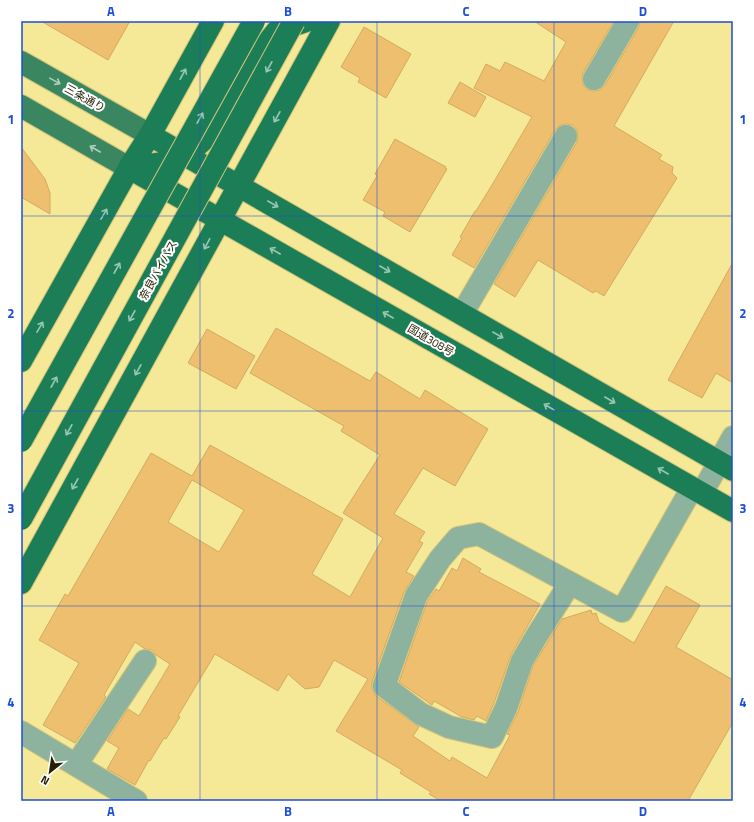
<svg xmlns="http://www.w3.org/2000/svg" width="754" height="822" font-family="'Titillium Web','Noto Sans JP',sans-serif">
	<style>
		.building { fill: #edbf6e; stroke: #d3aa62; fill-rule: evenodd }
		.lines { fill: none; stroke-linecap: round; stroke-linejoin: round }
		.minor-casing { stroke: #d0c47b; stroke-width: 24 }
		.primary-casing { stroke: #d0c47b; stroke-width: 24 }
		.trunk-casing { stroke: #d0c47b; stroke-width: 24 }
		.minor { stroke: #8db29d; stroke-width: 22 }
		.primary { stroke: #398661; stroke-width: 22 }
		.trunk { stroke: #1c7e56; stroke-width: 22 }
		.trunk-bridge-casing { stroke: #d0c47b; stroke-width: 24; stroke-linecap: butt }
		.trunk-bridge { stroke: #1c7e56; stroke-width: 22 }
		.oneway { stroke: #99c5b3 }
		.oneway2 { stroke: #b0cfc0 }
		.grid { fill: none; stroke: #1d4ed8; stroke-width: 1; stroke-opacity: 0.55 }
		.labels { text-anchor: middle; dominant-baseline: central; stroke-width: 4; stroke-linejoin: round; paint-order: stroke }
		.street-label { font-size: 11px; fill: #262000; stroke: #fff }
		.neatline { fill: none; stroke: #1d4ed8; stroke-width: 1.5 }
		.grid-label { font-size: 13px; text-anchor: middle; font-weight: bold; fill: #1d4ed8 }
	</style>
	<rect width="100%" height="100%" fill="#f5e896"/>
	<path class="building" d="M 41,21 L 130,21 L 108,60 Z
		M 534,21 L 614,21 L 583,73 L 582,79 L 583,85 L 588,90 L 594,91 L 600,90 L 605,85 L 639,27 L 640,21 L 674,21 L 614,126 L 662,155 L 659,159 L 673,167 L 672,173 L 677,178 L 604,296 L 596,291 L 593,293 L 538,260 L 515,297 L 494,284 L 577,142 L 578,136 L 577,130 L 573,125 L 566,124 L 560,125 L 555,130 L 474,268 L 452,255 L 462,238 L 460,237 L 475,211 L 476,211 L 492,185 L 532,117 L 474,88 L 486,64 L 500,71 L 505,62 L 544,81 L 566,42 Z
		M 364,27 L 411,54 L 386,98 L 358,82 L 360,78 L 341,67 Z
		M 460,82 L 486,97 L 475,117 L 448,103 Z
		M 395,139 L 446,167 L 445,168 L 447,169 L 410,232 L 383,216 L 385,212 L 363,200 L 377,176 L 375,174 Z
		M 21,147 L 45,179 L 50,193 L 50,214 L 21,197 Z
		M 733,262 L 733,383 L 716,373 L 702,398 L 668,380 Z
		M 276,328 L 370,381 L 376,372 L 420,399 L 425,390 L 488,429 L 455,486 L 423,468 L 394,514 L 425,532 L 419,541 L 423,543 L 406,572 L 414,576 L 404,592 L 372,682 L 372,689 L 376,696 L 419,727 L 413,736 L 450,761 L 452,757 L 487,778 L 510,735 L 507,734 L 518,712 L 533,666 L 562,619 L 591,610 L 592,614 L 596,613 L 599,622 L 634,643 L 666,586 L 700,605 L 676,647 L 733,680 L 733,722 L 688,801 L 441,801 L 429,794 L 431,792 L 400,773 L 402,770 L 336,731 L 368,679 L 334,660 L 319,687 L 305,689 L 288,674 L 278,691 L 215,654 L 178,716 L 180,717 L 166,739 L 164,738 L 150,761 L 149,760 L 135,785 L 107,769 L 119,748 L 107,741 L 128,709 L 139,716 L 170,664 L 156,655 L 152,650 L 145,649 L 135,642 L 104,695 L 106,697 L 75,743 L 43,725 L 79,663 L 39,640 L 65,594 L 68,596 L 151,453 L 192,476 L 210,445 L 343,519 L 312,574 L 350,597 L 383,538 L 343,513 L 380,455 L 341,431 L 344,426 L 250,373 ZM 192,480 L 244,510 L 219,552 L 168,522 Z
		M 207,329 L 255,356 L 236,389 L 188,363 Z
		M 463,558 L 481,569 L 479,572 L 540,604 L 511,655 L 494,703 L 486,721 L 477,716 L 474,720 L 462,717 L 434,701 L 432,705 L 399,682 L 427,602 L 436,589 L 439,591 L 452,568 L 457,571 Z"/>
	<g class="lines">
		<g class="minor-casing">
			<path id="minor" d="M 594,79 L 628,21
				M 462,314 L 566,136
				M 702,493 L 733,437
				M 570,583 L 536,637 L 522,661 L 506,708 L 492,737 L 449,727 L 421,714 L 384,686 L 416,596 L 440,559 L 458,538 L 479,534 L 622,611 L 692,488
				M 21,732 L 136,801
				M 76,765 L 145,661"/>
		</g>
		<g class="primary-casing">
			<path id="primary" d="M 21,62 L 150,135
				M 21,106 L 129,168"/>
		</g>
		<g class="trunk-casing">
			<path id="trunk" d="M 150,135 L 733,470
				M 129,168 L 733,511
				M 129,168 L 168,162 L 184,154 L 199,144 L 212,132 L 260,52 L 277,31 L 306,21
				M 21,361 L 129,168 L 150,135 L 213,21
				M 21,583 L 329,21"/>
		</g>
		<use href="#minor" class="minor"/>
		<use href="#primary" class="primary"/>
		<use href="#trunk" class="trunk"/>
		<g class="trunk-bridge-casing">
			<path id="trunk-bridge" d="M 21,441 L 254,21
				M 21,519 L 294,21"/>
		</g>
		<use href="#trunk-bridge" class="trunk-bridge"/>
	</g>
	<defs><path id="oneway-shaft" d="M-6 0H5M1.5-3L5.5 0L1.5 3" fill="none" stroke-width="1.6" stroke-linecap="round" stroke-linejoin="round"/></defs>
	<g class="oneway">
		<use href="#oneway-shaft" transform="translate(269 67) rotate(119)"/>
		<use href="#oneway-shaft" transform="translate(183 74) rotate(-61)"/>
		<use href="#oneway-shaft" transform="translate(277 117) rotate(119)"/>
		<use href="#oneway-shaft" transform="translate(200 118) rotate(-61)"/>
		<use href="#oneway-shaft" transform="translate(273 204) rotate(30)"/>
		<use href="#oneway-shaft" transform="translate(104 214) rotate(-60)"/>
		<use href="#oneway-shaft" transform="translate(207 244) rotate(118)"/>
		<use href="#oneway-shaft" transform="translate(275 251) rotate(-150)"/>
		<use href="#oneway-shaft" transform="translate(117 268) rotate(-61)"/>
		<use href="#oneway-shaft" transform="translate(385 269) rotate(30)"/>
		<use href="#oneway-shaft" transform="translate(388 315) rotate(-150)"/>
		<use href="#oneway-shaft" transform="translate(132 316) rotate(119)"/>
		<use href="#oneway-shaft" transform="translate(40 327) rotate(-60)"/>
		<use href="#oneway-shaft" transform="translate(498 335) rotate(30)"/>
		<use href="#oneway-shaft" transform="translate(138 370) rotate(119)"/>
		<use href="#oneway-shaft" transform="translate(54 382) rotate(-61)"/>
		<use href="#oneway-shaft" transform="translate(610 400) rotate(30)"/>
		<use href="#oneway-shaft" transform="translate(549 407) rotate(-150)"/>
		<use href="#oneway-shaft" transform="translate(69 430) rotate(119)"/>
		<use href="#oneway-shaft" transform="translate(663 471) rotate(-150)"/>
		<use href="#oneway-shaft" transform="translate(75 484) rotate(119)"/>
	</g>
	<g class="oneway2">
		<use href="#oneway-shaft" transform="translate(55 81) rotate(29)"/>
		<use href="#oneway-shaft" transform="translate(95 149) rotate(-150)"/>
	</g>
	<path class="grid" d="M 200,21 L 200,801M 377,21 L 377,801M 554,21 L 554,801M 21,216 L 733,216M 21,411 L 733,411M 21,606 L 733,606"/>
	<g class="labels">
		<g class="street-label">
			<text transform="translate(85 98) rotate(29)">三条通り</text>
			<text transform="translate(158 270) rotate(-61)">奈良バイパス</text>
			<text transform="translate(431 340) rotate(30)">国道308号</text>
		</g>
	</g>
	<rect width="754" height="822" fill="none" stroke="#ffffff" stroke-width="44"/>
	<g transform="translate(50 772) rotate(210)" stroke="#ffffff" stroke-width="3" paint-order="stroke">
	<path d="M0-3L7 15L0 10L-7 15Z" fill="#262000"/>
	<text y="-6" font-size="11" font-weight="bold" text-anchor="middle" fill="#262000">N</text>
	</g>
	<rect x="22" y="22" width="710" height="778" class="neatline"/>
	<g class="grid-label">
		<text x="111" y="16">A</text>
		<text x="288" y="16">B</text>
		<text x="466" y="16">C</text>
		<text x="643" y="16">D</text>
		<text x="11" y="124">1</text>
		<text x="743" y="124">1</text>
		<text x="11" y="318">2</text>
		<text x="743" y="318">2</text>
		<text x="11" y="513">3</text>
		<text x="743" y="513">3</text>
		<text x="11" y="707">4</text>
		<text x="743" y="707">4</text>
		<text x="111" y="816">A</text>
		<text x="288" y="816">B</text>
		<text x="466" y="816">C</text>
		<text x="643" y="816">D</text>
	</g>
</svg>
